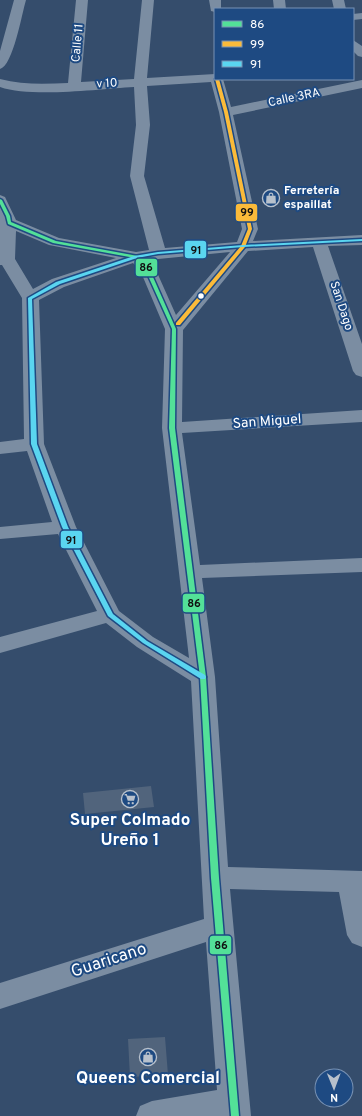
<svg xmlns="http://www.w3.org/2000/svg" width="362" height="1116" font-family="Overpass,sans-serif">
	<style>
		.building { fill: #51647c }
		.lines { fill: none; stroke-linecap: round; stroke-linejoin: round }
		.minor { fill: #7b8da2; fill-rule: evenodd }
		.bus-1-casing { stroke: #1e4a82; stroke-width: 3 }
		.bus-2-casing { stroke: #1e4a82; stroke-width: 3 }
		.bus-3-casing { stroke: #1e4a82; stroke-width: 3 }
		.bus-1 { fill: #53e098; fill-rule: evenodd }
		.bus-2 { fill: #fbbb3a; fill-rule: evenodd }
		.bus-3 { fill: #5ad5f0; fill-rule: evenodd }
		.bus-dot { fill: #fff; stroke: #1e4a82; stroke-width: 1.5 }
		.labels { text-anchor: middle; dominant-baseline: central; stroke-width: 4; stroke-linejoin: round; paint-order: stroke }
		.far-street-label { font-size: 12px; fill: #fff; stroke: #1e4a82 }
		.far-poi-label { font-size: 12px; font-weight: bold; fill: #fff; stroke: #1e4a82; text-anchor: start }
		.street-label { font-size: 14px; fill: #fff; stroke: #1e4a82 }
		.near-poi-label { font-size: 17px; font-weight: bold; fill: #fff; stroke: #1e4a82 }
		.near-street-label { font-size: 17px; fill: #fff; stroke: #1e4a82 }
		.line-badge { stroke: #1e4a82; stroke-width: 1.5 }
		.pale-badge-label { font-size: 11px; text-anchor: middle; font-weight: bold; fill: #111 }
	</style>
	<rect width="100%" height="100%" fill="#354d6c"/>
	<path class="building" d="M 151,786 L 154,807 L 85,814 L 83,793 Z
		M 165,1037 L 168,1075 L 130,1077 L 128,1039 Z"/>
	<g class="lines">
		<path class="minor" d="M 14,0 L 26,0 C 22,13 13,66 0,69 L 0,51 Z
			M 76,0 L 88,0 L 81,82 L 134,79 L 142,0 L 154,0 L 147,78 L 215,74 L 215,79 L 223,79 L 231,107 L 362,80 L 362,88 L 233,115 L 258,229 L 253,241 L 362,235 L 362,245 L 328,246 L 362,344 L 362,377 L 356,375 L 353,371 L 313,247 L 248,251 L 183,330 L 182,422 L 362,410 L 362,422 L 182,433 L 200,565 L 362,558 L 362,572 L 202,578 L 215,677 L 228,867 L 362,871 L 362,947 L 352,943 L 347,935 L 339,892 L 230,889 L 251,1116 L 136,1116 L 140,1106 L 152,1101 L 217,1090 L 206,942 L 0,1009 L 0,983 L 204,919 L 191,681 L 137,647 L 106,623 L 0,653 L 0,637 L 97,611 L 58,534 L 0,539 L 0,527 L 52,522 L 27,451 L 0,454 L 0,442 L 24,439 L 22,298 L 2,265 L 0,265 L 0,195 L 5,197 L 16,220 L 59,238 L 136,252 L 149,250 L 130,176 L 136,125 L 134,87 C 98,89 32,98 0,87 L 0,79 C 22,85 45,84 68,83 ZM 211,82 L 219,112 L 242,229 L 237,242 L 165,248 L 144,176 L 150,125 L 147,86 ZM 16,231 L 49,245 L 116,258 L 52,279 L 33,289 L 15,259 ZM 230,252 L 176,315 L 155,268 L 148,260 ZM 133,263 L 140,270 L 165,329 L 162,428 L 189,658 L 153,637 L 119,611 L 76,527 L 44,444 L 39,300 L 64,287 Z
			M 209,0 L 221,0 L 221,9 L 215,9 L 215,12 L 211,11 Z
			M 273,0 L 285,0 L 286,9 L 274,9 Z
			M 332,0 L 344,0 L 346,9 L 334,9 Z
			M 362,13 L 362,19 L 353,20 L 353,14 Z
			M 353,40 L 362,46 L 362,57 L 358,56 L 353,51 Z"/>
		<g class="bus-1-casing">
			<path id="bus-1" d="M 0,199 L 2,200 L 10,216 L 11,222 L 56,241 L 138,256 L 149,268 L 176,329 L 175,428 L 206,677 L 219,878 L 239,1116 L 231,1116 L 211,878 L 200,677 L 169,428 L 172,329 L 145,269 L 135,258 L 53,243 L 8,224 L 6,216 L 0,204 Z"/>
		</g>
		<g class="bus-2-casing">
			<path id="bus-2" d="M 215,79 L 219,79 L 228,112 L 252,229 L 245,247 L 180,325 L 176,325 L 176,323 L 241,246 L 248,229 L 224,112 Z"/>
		</g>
		<g class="bus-3-casing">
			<path id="bus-3" d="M 362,239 L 362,241 L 243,247 L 158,254 L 137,258 L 60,284 L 32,299 L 37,444 L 68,527 L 113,614 L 147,641 L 205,675 L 206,677 L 205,679 L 201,679 L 143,643 L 108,616 L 62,527 L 31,444 L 28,298 L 56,282 L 134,256 L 158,252 L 243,245 Z"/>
		</g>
		<use href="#bus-1" class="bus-1"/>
		<use href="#bus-2" class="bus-2"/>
		<use href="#bus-3" class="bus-3"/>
	</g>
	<defs>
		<g id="shop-ring" transform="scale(0.9)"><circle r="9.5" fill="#1e4a82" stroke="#b8c1cc" stroke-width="1.5"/><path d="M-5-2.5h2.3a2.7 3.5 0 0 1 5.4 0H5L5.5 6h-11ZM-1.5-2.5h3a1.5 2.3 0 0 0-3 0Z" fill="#b8c1cc"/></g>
		<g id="supermarket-ring" transform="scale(0.9)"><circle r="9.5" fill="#1e4a82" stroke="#b8c1cc" stroke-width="1.5"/><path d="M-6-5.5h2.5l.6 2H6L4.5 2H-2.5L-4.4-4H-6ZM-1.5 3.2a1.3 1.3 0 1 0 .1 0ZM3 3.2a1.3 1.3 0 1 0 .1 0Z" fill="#b8c1cc"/></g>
	</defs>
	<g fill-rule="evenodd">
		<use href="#shop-ring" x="271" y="198"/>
		<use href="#supermarket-ring" x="130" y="799"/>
		<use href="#shop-ring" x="148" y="1057"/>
	</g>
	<circle class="bus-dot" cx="201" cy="296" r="3.5"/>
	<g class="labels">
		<g class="far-street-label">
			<text transform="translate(78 43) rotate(-85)">Calle 11</text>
			<text transform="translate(107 84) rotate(-3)">v 10</text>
			<text transform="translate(294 98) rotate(-12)">Calle 3RA</text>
			<text transform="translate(341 306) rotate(72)">San Dago</text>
		</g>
		<g class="far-poi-label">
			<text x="284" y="191">Ferretería<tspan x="284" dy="14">espaillat</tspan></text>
		</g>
		<g class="street-label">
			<text transform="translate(267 422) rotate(-4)">San Miguel</text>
		</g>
		<g class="near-poi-label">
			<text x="130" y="821">Super Colmado<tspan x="130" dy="20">Ureño 1</tspan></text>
			<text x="148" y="1079">Queens Comercial</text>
		</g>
		<g class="near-street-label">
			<text transform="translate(109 961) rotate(-18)">Guaricano</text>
		</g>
	</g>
	<g class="line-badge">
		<rect x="235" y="203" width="23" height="19" rx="4" fill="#fbbb3a"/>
		<rect x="184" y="240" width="23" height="19" rx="4" fill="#5ad5f0"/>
		<rect x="135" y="258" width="23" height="19" rx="4" fill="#53e098"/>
		<rect x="60" y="530" width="23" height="19" rx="4" fill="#5ad5f0"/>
		<rect x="182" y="593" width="23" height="20" rx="4" fill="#53e098"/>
		<rect x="209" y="935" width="23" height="20" rx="4" fill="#53e098"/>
	</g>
	<g class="pale-badge-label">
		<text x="247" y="216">99</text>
		<text x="196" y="254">91</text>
		<text x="146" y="271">86</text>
		<text x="71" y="544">91</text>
		<text x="194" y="607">86</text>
		<text x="221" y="949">86</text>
	</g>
	<rect x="214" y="8" width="140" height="72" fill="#1e4a82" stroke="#7892b4"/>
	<rect x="222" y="21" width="20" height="6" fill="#53e098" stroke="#7892b4"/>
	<text x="250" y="28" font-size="12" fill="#ffffff">86</text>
	<rect x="222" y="41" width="20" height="6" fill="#fbbb3a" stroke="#7892b4"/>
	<text x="250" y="48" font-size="12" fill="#ffffff">99</text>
	<rect x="222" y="61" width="20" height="6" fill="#5ad5f0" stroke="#7892b4"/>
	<text x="250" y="68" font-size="12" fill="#ffffff">91</text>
	<g transform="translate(334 1088) rotate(179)"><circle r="19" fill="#1e4a82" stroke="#7892b4"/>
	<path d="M0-3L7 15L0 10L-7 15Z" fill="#b8c1cc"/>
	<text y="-6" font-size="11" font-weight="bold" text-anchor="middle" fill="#ffffff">N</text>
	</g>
</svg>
